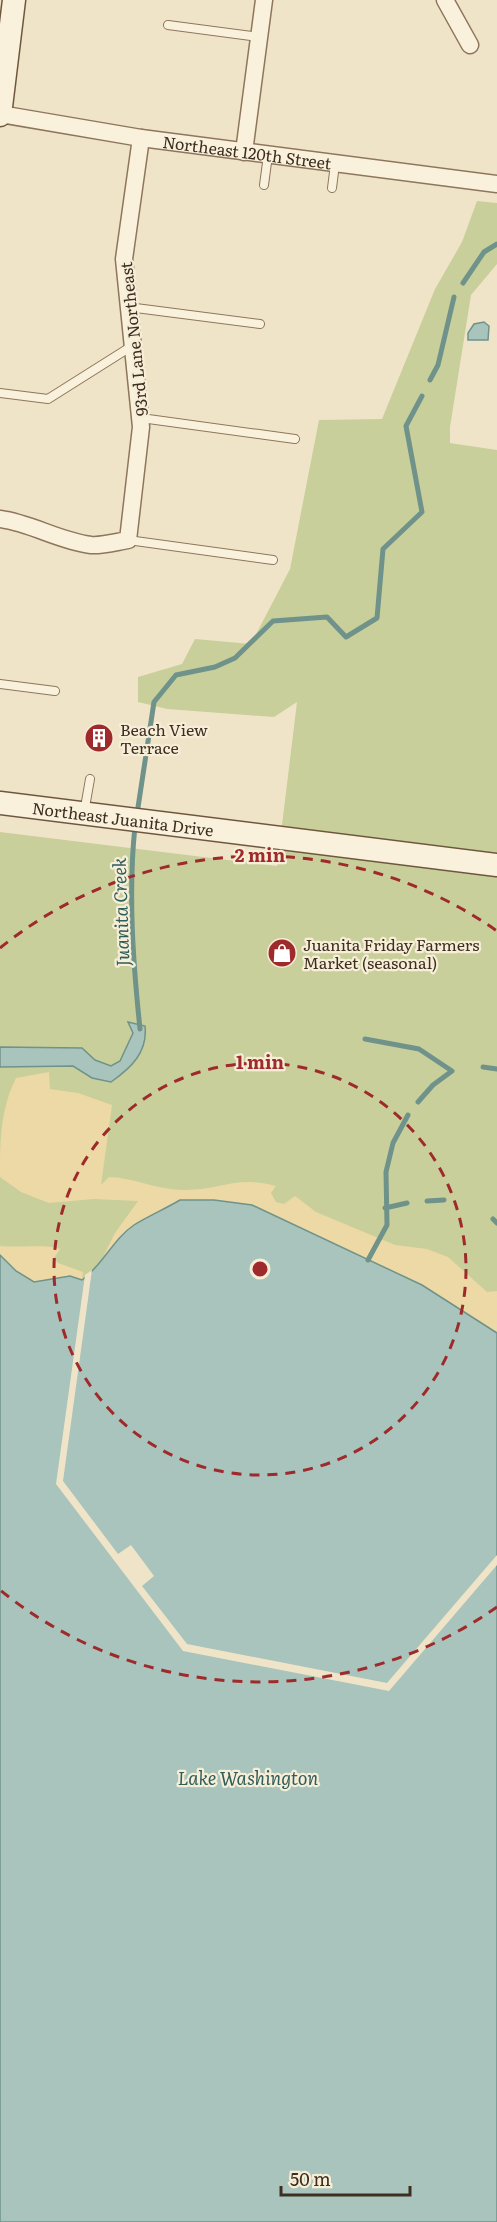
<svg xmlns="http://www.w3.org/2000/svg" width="497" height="2222" font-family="Literata,serif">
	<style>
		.green { fill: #c9cf9b }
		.sand { fill: #ecd9a5 }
		.water { fill: #a9c4bc; stroke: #6f938a; stroke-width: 1.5 }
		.pier { fill: #f0e4c8 }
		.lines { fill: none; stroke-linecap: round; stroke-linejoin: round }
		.stream { stroke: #6f938a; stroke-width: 5 }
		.lane-casing { stroke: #8d765c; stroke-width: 10 }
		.street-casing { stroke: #8d765c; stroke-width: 19 }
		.secondary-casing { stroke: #6f573f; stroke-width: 25 }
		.lane { stroke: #faf1dc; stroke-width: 8 }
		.street { stroke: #faf1dc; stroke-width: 16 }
		.secondary { stroke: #faf1dc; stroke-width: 22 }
		.ring { fill: none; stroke: #9e2a2b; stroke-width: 3; stroke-dasharray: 10 8 }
		.labels { text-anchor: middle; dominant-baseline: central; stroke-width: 4.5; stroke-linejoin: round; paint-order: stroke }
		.street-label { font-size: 16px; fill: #3d2e20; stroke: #f7eed8 }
		.poi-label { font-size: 16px; fill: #3d2e20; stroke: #f7eed8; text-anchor: start }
		.water-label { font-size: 18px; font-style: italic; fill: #2f5d5a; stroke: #f7eed8 }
		.centre { fill: #9e2a2b; stroke: #f7eed8; stroke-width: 3 }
		.ring-label { font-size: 18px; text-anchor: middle; font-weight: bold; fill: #9e2a2b; stroke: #f7eed8; stroke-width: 4.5; stroke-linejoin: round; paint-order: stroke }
	</style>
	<rect width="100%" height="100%" fill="#f0e4c8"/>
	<path class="green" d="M 477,201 L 497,203 L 497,264 L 471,295 L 450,427 L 450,443 L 497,450 L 497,1333 L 422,1285 L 357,1255 L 180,1200 C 153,1216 126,1234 104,1256 C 96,1265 92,1273 82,1280 C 70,1276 66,1281 54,1281 C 33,1281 14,1269 0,1255 L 0,832 L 277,866 L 297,702 L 274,717 L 167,709 L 138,702 L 138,677 L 182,664 L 195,639 L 251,644 L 290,569 L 319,420 L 382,419 L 435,289 L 462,242 Z"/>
	<path class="sand" d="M 49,1072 L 50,1089 L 78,1093 L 112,1105 L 101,1185 L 109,1177 C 135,1178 158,1190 183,1190 C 220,1191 235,1175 276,1186 L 271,1193 L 276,1202 L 284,1204 L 295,1196 L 316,1212 L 395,1245 L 427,1249 L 448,1257 L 487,1292 L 497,1291 L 497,1333 L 422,1285 L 357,1255 L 180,1200 L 134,1225 L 103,1257 L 115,1233 L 138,1201 L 94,1199 L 49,1203 L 21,1192 L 0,1177 C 0,1143 0,1110 16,1078 Z
		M 0,1246 C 15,1248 49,1244 60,1249 L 54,1258 L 58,1263 L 83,1272 L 82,1280 L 70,1276 L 34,1282 L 16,1271 L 0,1255 Z"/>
	<path class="water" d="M 484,322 L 489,326 L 488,340 L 468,340 L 468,333 L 474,324 Z
		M 128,1022 L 145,1026 C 148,1052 131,1068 111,1082 L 92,1078 L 73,1066 L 0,1067 L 0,1047 L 82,1048 L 95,1060 L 111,1066 L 120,1061 L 133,1033 Z
		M 180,1200 L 214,1200 L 252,1205 L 422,1285 L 497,1333 L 497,2222 L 0,2222 L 0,1255 L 16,1271 L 34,1282 L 70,1276 L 82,1280 C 102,1266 113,1239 134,1225 C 148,1216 165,1209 180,1200 Z"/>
	<path class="pier" d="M 92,1270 L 63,1481 L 118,1554 L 131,1545 L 154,1576 L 142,1586 L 187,1644 L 387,1683 L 497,1555 L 497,1565 L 389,1691 L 183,1651 L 56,1484 L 85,1275 Z"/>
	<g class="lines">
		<path class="stream" d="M 463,283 L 484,252 L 497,244
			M 430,380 L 438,365 L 454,297
			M 137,814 L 154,702 L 176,675 L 215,667 L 235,658 L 273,621 L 327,617 L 346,637 L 377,618 L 383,549 L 422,512 L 406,426 L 422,396
			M 135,826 C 128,893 133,962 140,1029
			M 365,1039 L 419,1049 L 452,1071 L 433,1085 L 418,1102
			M 483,1067 L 497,1069
			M 427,1201 L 444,1200
			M 385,1208 L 407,1203
			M 493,1219 L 497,1223
			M 368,1260 L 387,1225 L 386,1172 L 393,1143 L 408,1115"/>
		<g class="lane-casing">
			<path id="lane" d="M 168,25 L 259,37
				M 264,185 L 268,155
				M 332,188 L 335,164
				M 128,307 L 260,324
				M 0,393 L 48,399 L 132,346
				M 141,418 L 295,439
				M 128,540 L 273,560
				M 0,684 L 55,691
				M 84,813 L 90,779"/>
		</g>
		<g class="street-casing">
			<g id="street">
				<path d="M 445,0 L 470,45"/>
				<path id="s1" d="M 0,114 L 141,138 L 497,184"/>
				<path d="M 244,152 L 264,0"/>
				<path d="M 0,519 C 31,523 59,541 91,545 C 102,546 116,542 128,540 L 141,427 L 124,259 L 141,138"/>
			</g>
		</g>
		<g class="secondary-casing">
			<g id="secondary">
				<path d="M 0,115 L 14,0"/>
				<path id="s2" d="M 0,803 L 497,865"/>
			</g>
		</g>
		<use href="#lane" class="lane"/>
		<use href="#street" class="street"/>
		<use href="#secondary" class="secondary"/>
	</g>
	<g class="ring">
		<circle cx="260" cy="1269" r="206"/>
		<path d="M497 1607A413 413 0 0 1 0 1590M0 948A413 413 0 0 1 497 931"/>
	</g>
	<defs>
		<g id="building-disc" transform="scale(1.5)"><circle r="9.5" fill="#9e2a2b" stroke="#f7eed8"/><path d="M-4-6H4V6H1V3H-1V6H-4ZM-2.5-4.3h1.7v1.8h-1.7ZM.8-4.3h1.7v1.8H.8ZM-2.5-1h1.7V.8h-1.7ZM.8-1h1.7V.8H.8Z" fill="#fff"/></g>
		<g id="shop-disc" transform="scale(1.5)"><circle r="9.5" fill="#9e2a2b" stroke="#f7eed8"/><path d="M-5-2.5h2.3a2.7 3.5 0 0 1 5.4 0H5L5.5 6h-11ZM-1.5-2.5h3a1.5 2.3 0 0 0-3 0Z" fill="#fff"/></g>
	</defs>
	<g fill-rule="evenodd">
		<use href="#building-disc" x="99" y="738"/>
		<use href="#shop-disc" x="282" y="953"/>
	</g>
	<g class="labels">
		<g class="street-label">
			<text stroke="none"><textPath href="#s1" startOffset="250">Northeast 120th Street</textPath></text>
			<text transform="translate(133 339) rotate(-96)">93rd Lane Northeast</text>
			<text stroke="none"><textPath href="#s2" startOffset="124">Northeast Juanita Drive</textPath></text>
		</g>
		<g class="poi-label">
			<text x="120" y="729">Beach View<tspan x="120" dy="18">Terrace</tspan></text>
			<text x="303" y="944">Juanita Friday Farmers<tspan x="303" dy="18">Market (seasonal)</tspan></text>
		</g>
		<g class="water-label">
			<text transform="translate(120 912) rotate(-92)">Juanita Creek</text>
			<text x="248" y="1777">Lake Washington</text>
		</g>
	</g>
	<circle cx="260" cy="1269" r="9" class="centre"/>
	<g class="ring-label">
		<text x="260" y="862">2 min</text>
		<text x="260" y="1069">1 min</text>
	</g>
	<path d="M281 2186v9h129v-9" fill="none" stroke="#3d2e20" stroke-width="3"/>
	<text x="290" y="2186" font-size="18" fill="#3d2e20" stroke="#f7eed8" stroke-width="4.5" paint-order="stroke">50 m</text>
</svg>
